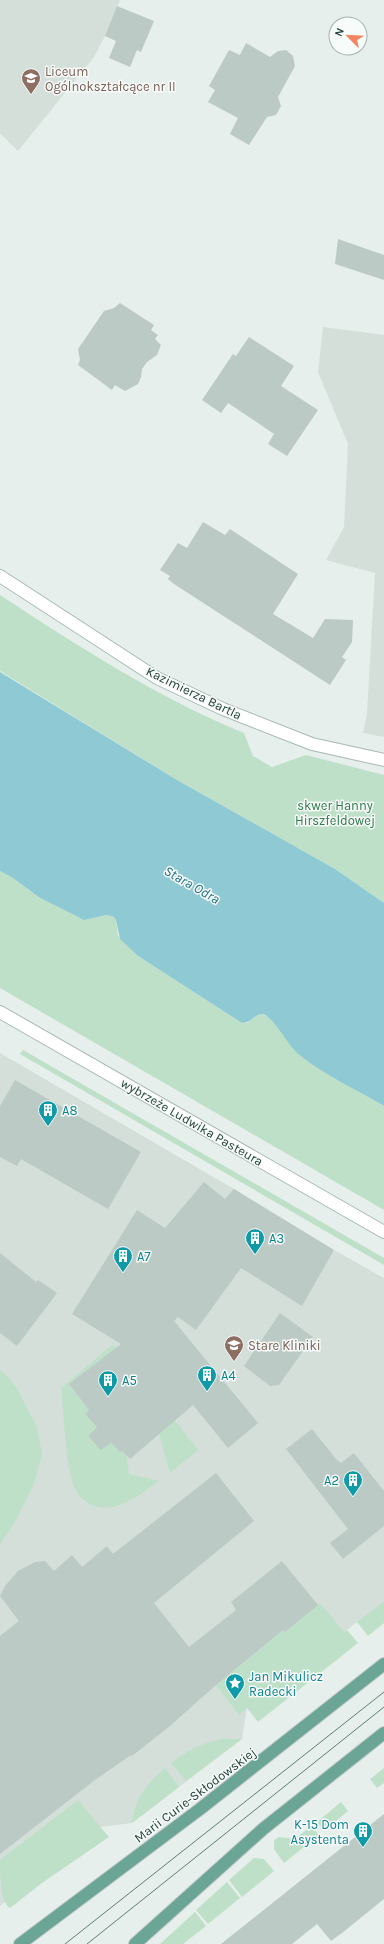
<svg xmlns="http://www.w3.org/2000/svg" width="384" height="1944" font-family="Karla,sans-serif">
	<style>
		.built { fill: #d4dfda }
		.green { fill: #bfe0c8 }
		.water { fill: #8ec9d4 }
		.building { fill: #bbcac4 }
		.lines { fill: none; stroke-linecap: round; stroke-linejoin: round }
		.minor-casing { stroke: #a8b8b2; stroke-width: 14 }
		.major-casing { stroke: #c2cac8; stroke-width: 14 }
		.minor { stroke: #fff; stroke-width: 12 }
		.major { stroke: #6aa596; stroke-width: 12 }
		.tram { stroke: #5f7d75; stroke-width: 1 }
		.labels { text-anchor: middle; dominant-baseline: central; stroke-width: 3; stroke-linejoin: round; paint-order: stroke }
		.education-label { font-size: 13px; fill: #785e54; stroke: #f7fbf9; text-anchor: start }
		.street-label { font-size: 13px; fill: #24423a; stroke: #f7fbf9 }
		.park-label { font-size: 13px; fill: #2d7a4b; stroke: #f7fbf9 }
		.culture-label { font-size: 13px; fill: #0d838f; stroke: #f7fbf9; text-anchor: start }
		.water-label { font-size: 14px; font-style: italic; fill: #1c6f80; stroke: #f7fbf9 }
	</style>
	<rect width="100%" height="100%" fill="#e6efeb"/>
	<path class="built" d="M 0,0 L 120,0 L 105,36 L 94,57 L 18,151 L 0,133 Z
		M 323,327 L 384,335 L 384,737 L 363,733 L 367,713 L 375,573 L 326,560 L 344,527 L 348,444 L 318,372 Z
		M 0,1053 L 234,1189 L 334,1250 L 384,1278 L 384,1601 L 247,1708 L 242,1739 L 132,1823 L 100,1827 L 0,1906 Z"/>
	<path class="green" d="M 0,595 C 78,646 158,698 244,733 L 253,756 L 272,767 L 306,755 L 384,775 L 384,903 L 335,869 L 177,780 L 0,671 Z
		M 0,871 L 13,878 L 40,898 L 84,920 L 107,915 L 114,917 L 116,920 L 118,936 L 138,956 L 242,1023 L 247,1023 L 261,1013 L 268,1017 L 277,1026 L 302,1057 L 384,1106 L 384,1210 L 0,988 Z
		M 23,1050 L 384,1258 L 384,1265 L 20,1054 Z
		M 112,1345 L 121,1351 L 198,1450 L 170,1473 L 159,1434 L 104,1357 L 69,1384 L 89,1410 L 85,1414 L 97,1427 L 88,1436 L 101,1450 L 111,1443 L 119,1452 L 122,1451 L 127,1457 L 129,1474 L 159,1481 C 144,1492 124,1508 104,1508 C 92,1508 80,1499 75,1489 C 65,1467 64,1413 61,1388 Z
		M 0,1370 L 8,1377 L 18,1390 L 37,1427 L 42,1454 L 34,1484 L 15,1522 L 0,1545 Z
		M 384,1601 L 384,1623 L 368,1636 L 357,1622 Z
		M 320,1603 L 344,1632 L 347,1630 L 358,1643 L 258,1722 L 247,1708 L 239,1715 L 216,1685 L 283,1630 L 285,1632 Z
		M 224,1739 L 242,1739 L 186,1781 L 171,1763 C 188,1750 203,1742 224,1739 Z
		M 165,1768 L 179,1787 L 132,1823 C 134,1799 147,1783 165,1768 Z
		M 384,1768 L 384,1783 L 377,1788 L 370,1779 Z
		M 78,1800 L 109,1837 L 42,1883 L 10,1908 C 0,1902 0,1874 0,1860 Z
		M 341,1802 L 348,1811 L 324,1831 L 317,1822 Z
		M 311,1826 L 319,1835 L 284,1863 L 274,1849 L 274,1840 L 279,1837 L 295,1839 Z
		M 254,1858 L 264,1859 L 274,1871 L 242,1897 L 229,1880 Z
		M 227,1882 L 240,1898 L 208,1924 L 196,1910 Z
		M 195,1912 L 206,1926 L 183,1944 L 160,1944 Z"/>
	<path class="water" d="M 0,672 L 177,780 L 335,869 L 384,903 L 384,1106 C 357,1090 327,1076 302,1057 C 286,1045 280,1025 264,1014 C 255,1013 252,1023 242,1023 L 138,956 L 120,939 L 116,920 L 114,917 L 107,915 L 84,920 L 40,898 L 13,878 L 0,871 Z"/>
	<path class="building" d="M 117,6 L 154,21 L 141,52 L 137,50 L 130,67 L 109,58 L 116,41 L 105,36 Z
		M 246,43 L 270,57 L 278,51 L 286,50 L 293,56 L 295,66 L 278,97 L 281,106 L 276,115 L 267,117 L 249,145 L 230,134 L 238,118 L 208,102 L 215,90 L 209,86 L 229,50 L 240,55 Z
		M 338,239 L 384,255 L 384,280 L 335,264 Z
		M 120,303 L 154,325 L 151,330 L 158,335 L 155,339 L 161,345 L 157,355 L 147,362 L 142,369 L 141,377 L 138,384 L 125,391 L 115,385 L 112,390 L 78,365 L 80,360 L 78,349 L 104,311 L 114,308 Z
		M 249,337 L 294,366 L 281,386 L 318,410 L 287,456 L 268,444 L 274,434 L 252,419 L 228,403 L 221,413 L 202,400 L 233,354 L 236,356 Z
		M 203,522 L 225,535 L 230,529 L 298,574 L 273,614 L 313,638 L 325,619 L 353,620 L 352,642 L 342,657 L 346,660 L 330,685 L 174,584 L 168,579 L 170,576 L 160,570 L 178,543 L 187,548 Z
		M 15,1080 L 141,1152 L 108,1209 L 21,1159 L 17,1166 L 0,1157 L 0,1106 Z
		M 204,1182 L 225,1199 L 234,1189 L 334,1250 L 302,1306 L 241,1268 L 196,1330 L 178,1317 L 174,1321 L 258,1423 L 228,1448 L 193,1405 L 130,1459 L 122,1451 L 120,1452 L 111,1443 L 101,1450 L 88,1436 L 97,1427 L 85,1414 L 89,1410 L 69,1384 L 121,1344 L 72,1314 L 137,1210 L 165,1228 Z
		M 0,1253 L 36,1282 L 38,1280 L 57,1293 L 17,1346 L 0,1333 Z
		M 280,1313 L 313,1337 L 279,1385 L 270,1386 L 244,1366 Z
		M 312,1429 L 336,1459 L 341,1463 L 354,1453 L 384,1491 L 384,1526 L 343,1559 L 330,1543 L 348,1529 L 286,1449 Z
		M 216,1473 L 254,1521 L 154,1603 L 189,1647 L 236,1610 L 231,1602 L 282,1561 L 318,1605 L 285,1632 L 283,1630 L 216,1685 L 170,1726 L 132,1756 L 131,1755 L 95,1780 L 0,1854 L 0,1636 L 19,1621 L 0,1596 L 5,1586 L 18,1571 L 35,1562 L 45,1561 L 54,1571 L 72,1555 L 82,1567 L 107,1546 L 113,1554 Z
		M 384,1814 L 384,1899 L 342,1933 L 331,1941 L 317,1924 L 292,1944 L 221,1944 Z"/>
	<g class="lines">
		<g class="minor-casing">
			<path id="minor" d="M 0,576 L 157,678 L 223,709 L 312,744 L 384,760
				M 0,1012 L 384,1232"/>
		</g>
		<g class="major-casing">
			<path id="major" d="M 20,1944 L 200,1809 L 384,1664
				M 135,1944 L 263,1829 L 384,1733"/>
		</g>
		<use href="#minor" class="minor"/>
		<use href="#major" class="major"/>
		<path class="tram" d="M 65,1944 L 384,1692
			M 87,1944 L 384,1707"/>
	</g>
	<defs>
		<g id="school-pin" transform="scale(1)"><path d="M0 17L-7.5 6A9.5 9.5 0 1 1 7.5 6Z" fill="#8d6e63" stroke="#f7fbf9"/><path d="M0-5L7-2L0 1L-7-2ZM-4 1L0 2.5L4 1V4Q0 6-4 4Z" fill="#fff"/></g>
		<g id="building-pin" transform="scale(1)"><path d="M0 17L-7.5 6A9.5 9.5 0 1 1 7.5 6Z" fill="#0f9aa8" stroke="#f7fbf9"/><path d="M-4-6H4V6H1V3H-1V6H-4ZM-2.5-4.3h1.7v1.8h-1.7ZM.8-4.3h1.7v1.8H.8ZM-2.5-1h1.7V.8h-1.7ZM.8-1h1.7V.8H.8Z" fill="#fff"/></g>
		<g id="university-pin" transform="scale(1)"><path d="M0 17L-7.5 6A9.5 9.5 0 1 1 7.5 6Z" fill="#8d6e63" stroke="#f7fbf9"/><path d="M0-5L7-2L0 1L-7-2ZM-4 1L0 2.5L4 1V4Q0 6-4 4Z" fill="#fff"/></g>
		<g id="sight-pin" transform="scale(1)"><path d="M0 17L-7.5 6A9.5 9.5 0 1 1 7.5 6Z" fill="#0f9aa8" stroke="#f7fbf9"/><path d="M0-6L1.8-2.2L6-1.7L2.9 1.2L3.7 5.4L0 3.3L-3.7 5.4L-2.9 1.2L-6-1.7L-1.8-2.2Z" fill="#fff"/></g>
	</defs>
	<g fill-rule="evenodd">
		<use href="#school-pin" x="31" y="78"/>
		<use href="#building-pin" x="48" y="1110"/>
		<use href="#building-pin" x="255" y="1238"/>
		<use href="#building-pin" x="123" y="1256"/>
		<use href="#university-pin" x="234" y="1345"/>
		<use href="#building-pin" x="207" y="1375"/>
		<use href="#building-pin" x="108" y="1380"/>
		<use href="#building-pin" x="353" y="1480"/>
		<use href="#sight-pin" x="235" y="1683"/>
		<use href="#building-pin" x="363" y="1831"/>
	</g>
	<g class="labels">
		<g class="education-label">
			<text x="45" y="71">Liceum<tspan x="45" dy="15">Ogólnokształcące nr II</tspan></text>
			<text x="248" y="1345">Stare Kliniki</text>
		</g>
		<g class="street-label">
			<text transform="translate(194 693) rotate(26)">Kazimierza Bartla</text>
			<text transform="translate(192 1122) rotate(30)">wybrzeże Ludwika Pasteura</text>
			<text transform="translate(195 1795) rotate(-37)">Marii Curie-Skłodowskiej</text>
		</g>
		<g class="park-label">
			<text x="335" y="805">skwer Hanny<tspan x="335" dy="15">Hirszfeldowej</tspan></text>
		</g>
		<g class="culture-label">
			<text x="62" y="1110">A8</text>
			<text x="269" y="1238">A3</text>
			<text x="137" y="1256">A7</text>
			<text x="221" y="1375">A4</text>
			<text x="122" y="1380">A5</text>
			<text x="339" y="1480" text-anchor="end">A2</text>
			<text x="249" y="1676">Jan Mikulicz<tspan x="249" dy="15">Radecki</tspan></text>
			<text x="349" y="1824" text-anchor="end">K-15 Dom<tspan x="349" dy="15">Asystenta</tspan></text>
		</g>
		<g class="water-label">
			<text transform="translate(192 885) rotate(30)">Stara Odra</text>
		</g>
	</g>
	<g transform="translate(348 36) rotate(294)"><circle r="19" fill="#f7fbf9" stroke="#a3b1ad"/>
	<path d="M0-3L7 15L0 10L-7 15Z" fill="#f4845f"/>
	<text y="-6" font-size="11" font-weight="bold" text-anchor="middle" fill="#24423a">N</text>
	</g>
</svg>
